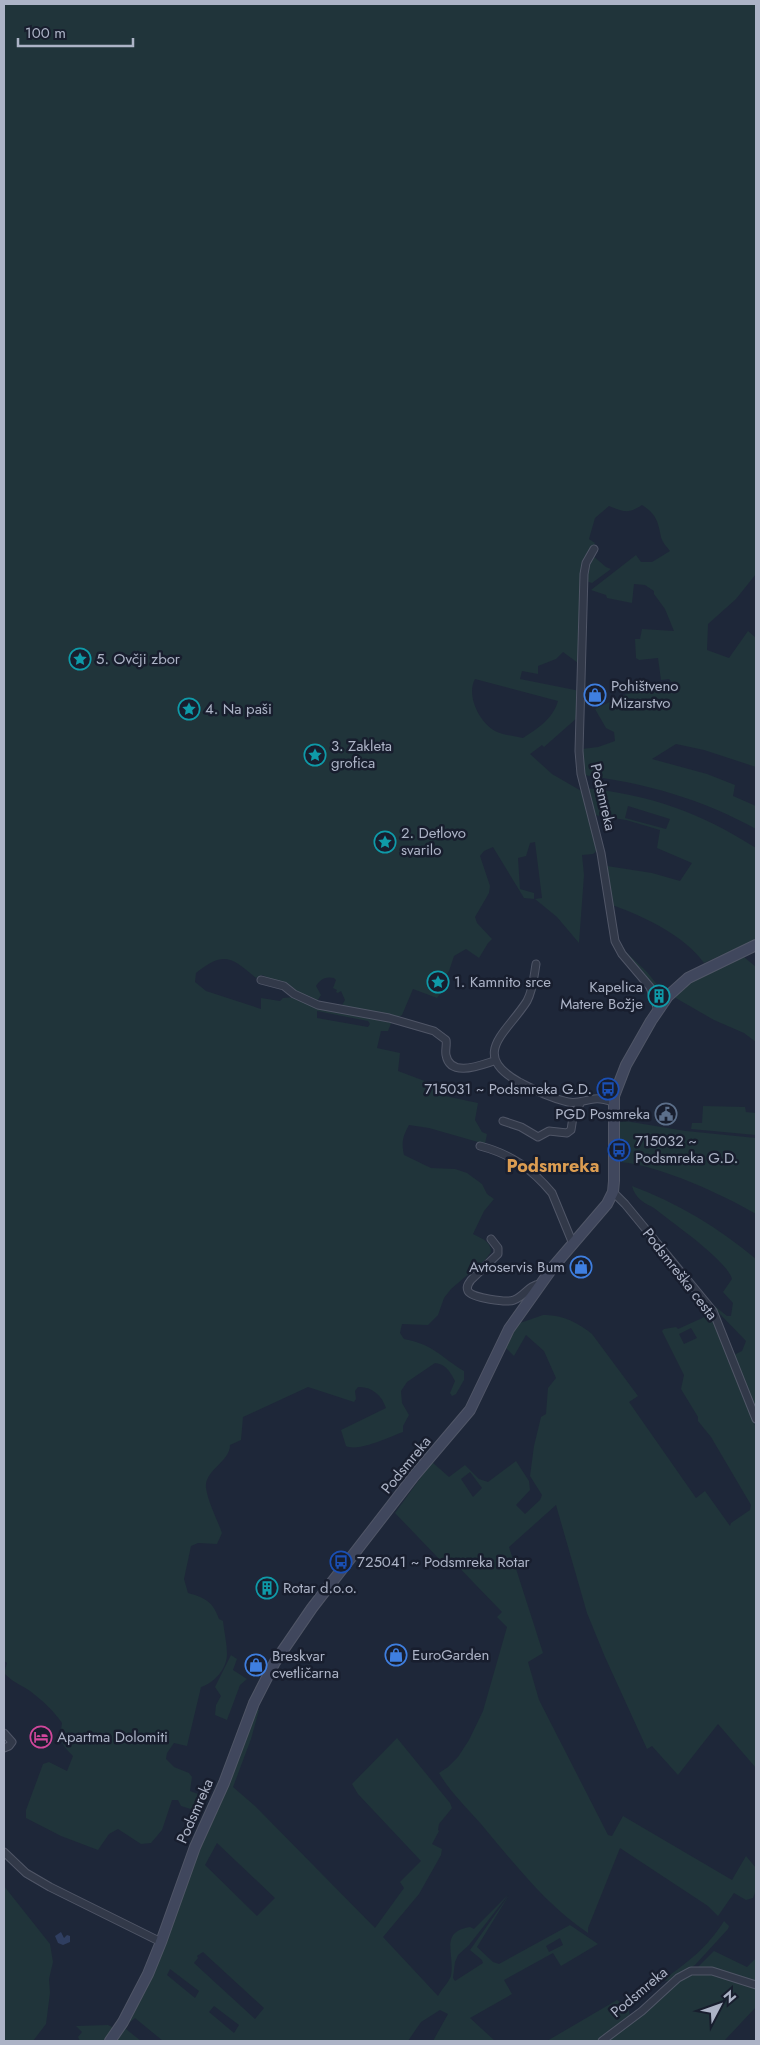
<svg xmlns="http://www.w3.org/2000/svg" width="760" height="2045" font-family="Jost,sans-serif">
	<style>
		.green { fill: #20343a; fill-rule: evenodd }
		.water { fill: #2f3e60 }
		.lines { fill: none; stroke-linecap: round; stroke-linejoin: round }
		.street-casing { stroke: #505667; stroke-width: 9 }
		.secondary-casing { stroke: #505667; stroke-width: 12 }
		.street { stroke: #323949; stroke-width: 7 }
		.secondary { stroke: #40475d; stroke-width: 10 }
		.labels { text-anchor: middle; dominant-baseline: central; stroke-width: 5; stroke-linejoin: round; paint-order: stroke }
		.poi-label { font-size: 15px; fill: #acb3c6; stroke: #181e2e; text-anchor: start }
		.street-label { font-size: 15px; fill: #acb3c6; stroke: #181e2e }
		.quarter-label { font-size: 18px; font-weight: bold; fill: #dc9d52; stroke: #181e2e }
	</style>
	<rect width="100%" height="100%" fill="#1e2739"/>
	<path class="green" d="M 4,4 L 756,4 L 756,574 L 736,599 L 708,624 L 707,650 L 729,658 L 748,631 L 756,638 L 756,767 L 704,750 L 676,744 L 652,759 L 707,774 L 735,785 L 733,796 L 756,806 L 756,829 C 702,799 645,783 583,775 L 582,749 L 598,747 L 615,741 L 614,732 L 606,728 L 595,709 L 639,688 L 674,685 L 669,679 L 661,680 L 658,658 L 639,660 L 636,658 L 635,639 L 640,639 L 642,629 L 674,631 L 665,609 L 654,594 L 654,591 L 645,585 L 634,584 L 632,603 L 607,598 L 606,595 L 591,590 L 636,555 L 641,562 L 652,562 L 670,551 C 667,547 662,542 661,537 C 658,521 656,514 642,505 C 628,514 624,512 609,506 L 595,518 L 589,539 L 595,543 L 584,562 L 578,663 L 563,652 L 556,659 L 538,666 L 538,674 L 522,671 L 520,679 L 580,691 L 578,717 L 544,747 L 542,745 L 530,754 L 552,774 L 583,792 L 598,850 L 593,854 L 582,855 L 584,875 L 579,943 L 557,917 L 535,899 L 542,898 L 535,842 L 530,843 L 526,856 L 518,858 L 520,889 L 534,893 L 534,899 L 524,898 L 493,847 L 484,851 L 480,856 L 490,886 L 489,893 L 475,917 L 477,923 L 492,939 L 488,943 L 479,958 L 466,949 L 454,956 L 449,971 L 439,984 L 442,991 L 437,998 L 413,989 L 402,1015 L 397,1018 L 341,1007 L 345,1000 L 341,991 L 338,993 L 336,992 L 337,990 L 333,988 L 336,980 L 334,978 C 326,976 320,979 316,986 L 321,995 L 316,1003 L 307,999 L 292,988 L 262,975 L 256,978 C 231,957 224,951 196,973 L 195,982 L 206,991 L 261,1009 L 261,998 L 280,1001 L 283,998 L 296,997 L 317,1007 L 392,1021 L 388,1031 L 381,1031 L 377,1048 L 400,1053 L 398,1071 L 446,1089 L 445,1096 L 478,1103 L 475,1120 L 482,1132 L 487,1134 L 485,1144 L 429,1128 L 409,1125 C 403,1136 401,1142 404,1155 L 431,1168 L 455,1169 L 467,1173 L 482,1184 L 487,1194 L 494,1199 L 484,1211 L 473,1234 C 482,1239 491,1241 491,1252 L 485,1260 L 451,1289 L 444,1298 L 438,1315 L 428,1325 L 402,1324 L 400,1333 L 404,1339 C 435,1345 440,1357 464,1371 L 464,1380 L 456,1394 L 452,1396 L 450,1393 L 455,1381 C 450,1372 446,1364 435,1363 L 407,1382 L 401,1391 L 402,1403 L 409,1415 L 403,1426 L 403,1432 C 389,1437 359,1452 346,1446 L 341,1430 L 386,1408 C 382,1395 371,1386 358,1387 L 355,1391 L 356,1399 L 354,1402 L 308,1387 L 243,1417 L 241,1440 L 230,1445 C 230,1462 204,1470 206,1488 C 208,1502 217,1519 222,1533 L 217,1544 L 198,1543 L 191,1546 L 184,1579 L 188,1593 C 206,1598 213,1602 219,1619 L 223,1621 C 224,1632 227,1643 227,1654 C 227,1669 214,1683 201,1687 L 187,1746 L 174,1743 L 167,1753 L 166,1759 L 174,1767 L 189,1773 L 192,1777 L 190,1791 L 206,1797 L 207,1800 L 200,1812 L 181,1806 L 178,1800 L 172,1800 L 162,1830 L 151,1843 L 141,1844 L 118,1829 L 109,1834 L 98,1850 L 61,1836 L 26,1818 L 26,1810 L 43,1764 L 49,1762 L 67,1771 L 73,1756 C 60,1743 59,1741 62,1723 C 53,1710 43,1701 30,1691 C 21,1685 11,1681 4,1673 L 7,1663 L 4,1661 ZM 475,679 L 558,701 C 553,719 537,729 523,738 C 514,736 503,735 495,731 C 479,722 466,695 475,679 ZM 317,1011 L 368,1021 L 370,1024 L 368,1027 L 317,1018 Z
		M 592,555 L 606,567 L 611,569 L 592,583 L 586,581 L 587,566 Z
		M 586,788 C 651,795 701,813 756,848 L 756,940 L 704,963 C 685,936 645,917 615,906 L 612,906 L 607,866 L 652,873 L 680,881 L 692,863 L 657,848 L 660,830 L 626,820 L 594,815 ZM 628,806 L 670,819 L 666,829 L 625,818 Z
		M 625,951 L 647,972 L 663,992 L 658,993 L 623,952 Z
		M 744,957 L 756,967 L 756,1042 L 744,1033 L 714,1020 L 674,997 C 686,978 724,965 744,957 Z
		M 703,1106 L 745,1107 L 746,1112 L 756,1113 L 756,1135 L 691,1129 L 692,1123 L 702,1123 Z
		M 625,1121 L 686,1131 L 756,1138 L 756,1214 C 722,1194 660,1166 621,1162 L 621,1145 L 618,1125 L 620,1122 Z
		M 632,1186 C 678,1203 719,1228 756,1259 L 756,1412 L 734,1355 L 742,1351 L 746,1341 L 716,1310 L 711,1303 L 727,1316 L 731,1316 L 733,1303 L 723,1292 L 732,1279 C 727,1260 671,1222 654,1208 C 644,1203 635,1198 632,1186 Z
		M 543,1315 C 561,1314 579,1323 592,1334 L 638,1396 L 629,1402 L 696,1498 L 705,1491 L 730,1526 L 731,1523 L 750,1510 L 751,1505 L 711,1437 L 698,1421 L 698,1417 L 681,1389 L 684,1375 L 662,1331 L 664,1329 L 676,1327 L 678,1329 L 709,1315 L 716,1325 L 756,1428 L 756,1768 L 718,1724 L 678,1775 L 652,1746 L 647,1749 L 605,1657 L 587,1613 L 556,1505 L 509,1547 L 543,1653 L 528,1662 L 539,1700 L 608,1835 L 612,1836 L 623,1816 L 732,1880 L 746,1856 L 756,1868 L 756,1890 L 753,1898 L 746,1900 L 734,1893 L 718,1916 L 708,1906 L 620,1848 L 588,1928 L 588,1933 C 546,1905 513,1862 481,1824 C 467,1808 450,1792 439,1773 L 448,1767 L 458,1757 L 469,1740 L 483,1711 L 507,1627 L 497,1617 L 502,1612 L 448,1556 L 442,1562 L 395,1513 L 432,1462 L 449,1477 L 465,1465 L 479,1479 L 488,1482 L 516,1461 L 529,1481 L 530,1490 L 516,1505 L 525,1514 L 540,1500 L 542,1495 L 530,1476 L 534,1446 L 541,1417 L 546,1414 L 548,1388 L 556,1378 L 544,1351 L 526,1335 L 514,1356 L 504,1346 L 520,1323 ZM 691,1328 L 697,1338 L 684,1344 L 679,1334 ZM 470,1472 L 482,1488 L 473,1497 L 461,1479 Z
		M 231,1655 L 237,1659 L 233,1670 L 247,1679 L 240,1685 L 227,1720 L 215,1715 L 216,1705 L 221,1696 L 215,1687 Z
		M 257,1709 L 259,1710 L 251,1739 L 233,1787 L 255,1806 L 375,1928 L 404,1888 L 400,1882 L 421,1861 L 358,1794 L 352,1784 L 397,1738 L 450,1803 L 452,1808 L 439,1824 L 438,1830 L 439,1831 L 432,1844 L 442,1849 L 441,1855 L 419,1894 L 383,1937 L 438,1996 C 441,1990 449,1982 451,1976 C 455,1953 439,1932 470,1927 L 474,1929 L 508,1895 L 469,1945 L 458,1955 L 455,1962 L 453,1978 L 455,1981 L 483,1963 L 482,1960 L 470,1950 L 509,1895 L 477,1947 L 493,1962 L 499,1964 L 570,1925 L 598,1944 L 561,1966 L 553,1953 L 504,1980 L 512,1994 L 470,2018 L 495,2041 L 433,2041 L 448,2014 L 440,2010 L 421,2022 L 408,2041 L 163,2041 L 135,2018 L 129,2023 L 126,2029 L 141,2041 L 116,2041 L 133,2013 ZM 217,1843 L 275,1898 L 257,1916 L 205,1865 ZM 560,1938 L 563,1945 L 549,1952 L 546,1946 ZM 203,1952 L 264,2008 L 255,2019 L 194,1963 L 198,1958 L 197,1956 ZM 170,1969 L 199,1991 L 195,1998 L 167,1975 ZM 214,2006 L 239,2025 L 234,2033 L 209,2012 Z
		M 4,1886 L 50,1944 L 53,1962 L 49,1979 L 50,1993 L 46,2024 L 33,2041 L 4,2041 Z
		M 724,1921 L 729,1926 L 728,1929 L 695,1965 L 668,1981 L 663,1980 C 688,1962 707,1948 724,1921 Z
		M 714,1951 L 747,1967 L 756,1958 L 756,1983 L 697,1968 Z
		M 691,1973 L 713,1973 L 756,1988 L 756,2007 L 724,2041 L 605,2041 L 672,1984 Z
		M 617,2000 L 629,2009 L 630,2017 L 597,2041 L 547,2041 Z
		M 108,2025 L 114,2028 L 104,2041 L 80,2041 L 78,2037 L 82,2032 L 76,2026 Z"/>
	<path class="water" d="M 61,1932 L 64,1938 L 67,1935 L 70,1936 L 70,1942 L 63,1945 L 58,1943 L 55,1936 Z"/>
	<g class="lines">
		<g class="street-casing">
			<path id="street" d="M 594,549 L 586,563 L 584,574 L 579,751 L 581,774 L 601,853 L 615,941 L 622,954 L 650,987 L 658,1010
				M 536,964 C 534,976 533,990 527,1001 C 507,1033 469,1054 519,1082 C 535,1090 550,1098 568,1102 C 578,1104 585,1100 594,1099 C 600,1098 607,1100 613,1102
				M 261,980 L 284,986 L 294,994 L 318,1005 L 389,1018 L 434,1031 L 446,1040 C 447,1045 445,1050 446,1055 C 450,1078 481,1065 494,1061
				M 503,1121 L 521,1127 L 538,1137 L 549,1131 L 567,1133 L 571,1130 L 573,1117 L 581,1102
				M 480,1146 C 511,1154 532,1169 552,1193 L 573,1244
				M 613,1192 L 625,1204 L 713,1311 L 756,1419
				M 491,1239 L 498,1248 L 498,1254 L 471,1280 C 468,1284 466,1287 468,1291 C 472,1298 507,1303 514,1300 C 525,1296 528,1285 541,1284
				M 4,1733 L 12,1742 L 9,1746 L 4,1748
				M 4,1852 L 26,1873 L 50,1887 L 161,1942
				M 602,2041 L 642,2011 L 678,1978 L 691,1971 L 712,1971 L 756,1985"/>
		</g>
		<g class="secondary-casing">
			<path id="secondary" d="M 110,2041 L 123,2022 L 148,1974 L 161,1942 L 195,1847 L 224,1783 L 254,1703 L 275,1662 L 312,1608 L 414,1476 L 470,1410 L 509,1329 L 553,1267 L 607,1204 L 613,1192 L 614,1181 L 614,1096 L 626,1065 L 651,1021 L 668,996 L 688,978 L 756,945"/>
		</g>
		<use href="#street" class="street"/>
		<use href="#secondary" class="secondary"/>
	</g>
	<defs>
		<g id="sight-ring" transform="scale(1.125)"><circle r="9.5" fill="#181e2e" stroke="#0f9aa8" stroke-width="1.5"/><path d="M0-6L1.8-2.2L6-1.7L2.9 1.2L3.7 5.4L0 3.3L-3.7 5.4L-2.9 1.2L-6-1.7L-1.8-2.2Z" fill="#0f9aa8"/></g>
		<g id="shop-ring" transform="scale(1.125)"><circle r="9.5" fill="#181e2e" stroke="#3f7fe0" stroke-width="1.5"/><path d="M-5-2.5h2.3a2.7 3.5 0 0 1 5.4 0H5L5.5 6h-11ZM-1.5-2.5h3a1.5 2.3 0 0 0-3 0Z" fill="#3f7fe0"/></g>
		<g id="building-ring" transform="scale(1.125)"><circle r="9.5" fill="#181e2e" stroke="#0f9aa8" stroke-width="1.5"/><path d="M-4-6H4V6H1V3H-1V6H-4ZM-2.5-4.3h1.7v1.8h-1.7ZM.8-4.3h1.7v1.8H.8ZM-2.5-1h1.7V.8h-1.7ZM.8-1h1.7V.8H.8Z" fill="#0f9aa8"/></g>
		<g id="bus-ring" transform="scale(1.125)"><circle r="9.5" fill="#181e2e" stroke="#1a4fb4" stroke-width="1.5"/><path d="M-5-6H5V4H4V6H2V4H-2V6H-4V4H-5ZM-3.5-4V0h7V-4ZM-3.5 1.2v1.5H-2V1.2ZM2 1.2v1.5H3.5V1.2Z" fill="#1a4fb4"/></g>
		<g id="civic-ring" transform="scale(1.125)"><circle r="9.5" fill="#181e2e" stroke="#5c6f8a" stroke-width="1.5"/><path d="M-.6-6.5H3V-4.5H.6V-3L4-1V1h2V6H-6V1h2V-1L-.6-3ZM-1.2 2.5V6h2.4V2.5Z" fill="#5c6f8a"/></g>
		<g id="hotel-ring" transform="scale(1.125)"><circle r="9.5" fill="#181e2e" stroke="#d1479c" stroke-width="1.5"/><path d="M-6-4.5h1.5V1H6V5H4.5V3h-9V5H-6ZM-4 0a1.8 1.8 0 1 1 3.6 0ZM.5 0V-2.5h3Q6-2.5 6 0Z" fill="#d1479c"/></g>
	</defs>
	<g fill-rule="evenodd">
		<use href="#sight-ring" x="80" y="659"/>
		<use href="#shop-ring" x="595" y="695"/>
		<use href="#sight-ring" x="189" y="709"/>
		<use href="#sight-ring" x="315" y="755"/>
		<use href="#sight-ring" x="385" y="842"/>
		<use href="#sight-ring" x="438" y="982"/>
		<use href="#building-ring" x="659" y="996"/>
		<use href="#bus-ring" x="608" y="1089"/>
		<use href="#civic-ring" x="666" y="1114"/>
		<use href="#bus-ring" x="619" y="1150"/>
		<use href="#shop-ring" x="581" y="1267"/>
		<use href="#bus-ring" x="341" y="1562"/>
		<use href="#building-ring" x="267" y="1588"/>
		<use href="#shop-ring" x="396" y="1655"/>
		<use href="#shop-ring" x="256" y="1665"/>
		<use href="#hotel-ring" x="41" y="1737"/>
	</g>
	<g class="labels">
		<g class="poi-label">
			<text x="96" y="659">5. Ovčji zbor</text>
			<text x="611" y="686">Pohištveno<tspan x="611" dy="17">Mizarstvo</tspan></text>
			<text x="205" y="709">4. Na paši</text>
			<text x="331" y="746">3. Zakleta<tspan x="331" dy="17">grofica</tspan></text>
			<text x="401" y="833">2. Detlovo<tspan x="401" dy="17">svarilo</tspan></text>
			<text x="454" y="982">1. Kamnito srce</text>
			<text x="643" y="987" text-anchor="end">Kapelica<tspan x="643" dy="17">Matere Božje</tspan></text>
			<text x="592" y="1089" text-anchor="end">715031 ~ Podsmreka G.D.</text>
			<text x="650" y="1114" text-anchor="end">PGD Posmreka</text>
			<text x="635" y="1141">715032 ~<tspan x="635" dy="17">Podsmreka G.D.</tspan></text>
			<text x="565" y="1267" text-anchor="end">Avtoservis Bum</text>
			<text x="357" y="1562">725041 ~ Podsmreka Rotar</text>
			<text x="283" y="1588">Rotar d.o.o.</text>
			<text x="412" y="1655">EuroGarden</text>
			<text x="272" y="1656">Breskvar<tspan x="272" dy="17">cvetličarna</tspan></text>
			<text x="57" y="1737">Apartma Dolomiti</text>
		</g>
		<g class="street-label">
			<text transform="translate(603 797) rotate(77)">Podsmreka</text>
			<text transform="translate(680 1274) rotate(52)">Podsmreška cesta</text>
			<text transform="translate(406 1465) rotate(-51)">Podsmreka</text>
			<text transform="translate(195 1811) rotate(-66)">Podsmreka</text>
			<text transform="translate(639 1992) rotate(-40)">Podsmreka</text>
		</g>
		<g class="quarter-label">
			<text x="553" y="1166">Podsmreka</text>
		</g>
	</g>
	<rect width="760" height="2045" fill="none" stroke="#acb3c6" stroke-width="10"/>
	<g transform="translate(720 2005) rotate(49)" stroke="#181e2e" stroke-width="4" paint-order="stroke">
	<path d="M0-4L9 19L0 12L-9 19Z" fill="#acb3c6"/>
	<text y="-8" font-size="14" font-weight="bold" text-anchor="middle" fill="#acb3c6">N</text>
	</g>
	<path d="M18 38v8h115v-8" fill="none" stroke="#acb3c6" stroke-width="2.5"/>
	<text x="25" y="38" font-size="15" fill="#acb3c6" stroke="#181e2e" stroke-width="4" paint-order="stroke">100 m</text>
</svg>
